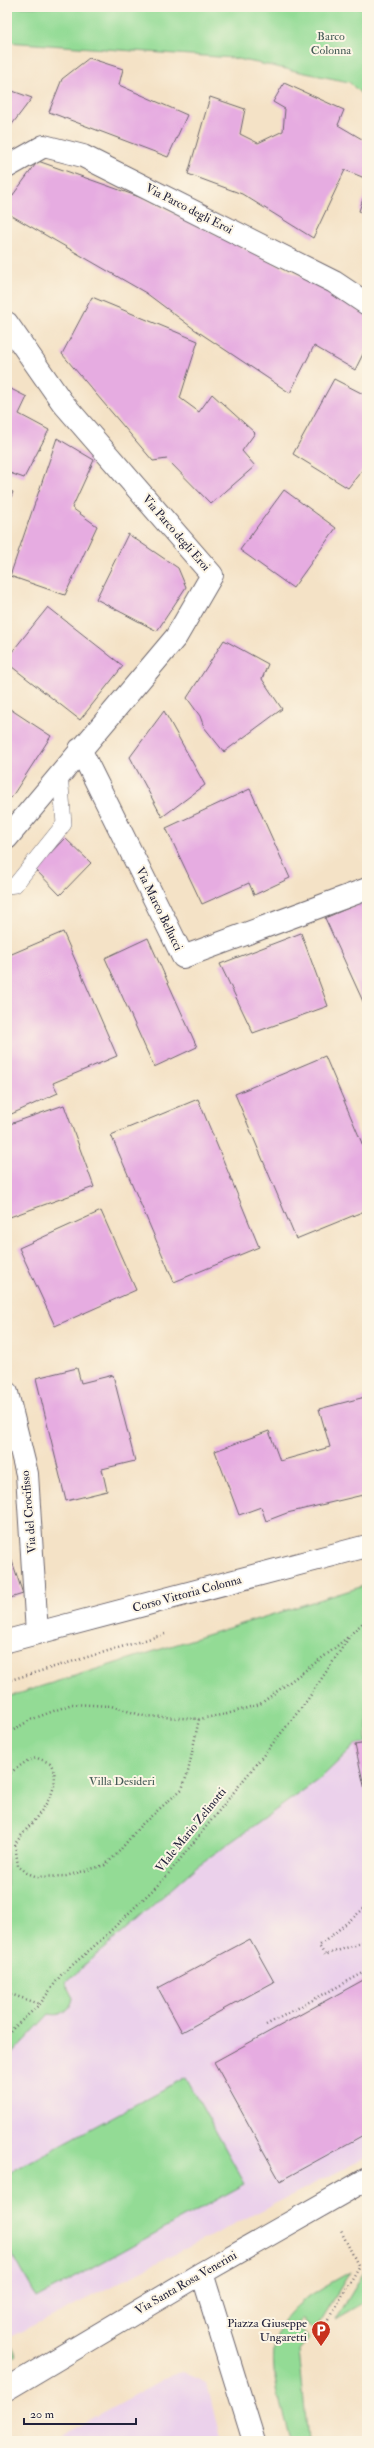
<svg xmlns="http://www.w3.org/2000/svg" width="374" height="2448" font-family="'IM FELL Double Pica',serif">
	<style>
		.built { fill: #ebd1eb }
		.green { fill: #93db95; stroke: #5a7e68 }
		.building { fill: #e6ace1 }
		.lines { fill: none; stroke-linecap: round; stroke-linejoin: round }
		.lane-casing { stroke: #6c656c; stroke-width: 16 }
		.street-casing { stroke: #6c656c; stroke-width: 24 }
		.secondary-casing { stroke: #6c656c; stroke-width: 24 }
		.path { stroke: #6c656c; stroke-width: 2.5; stroke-dasharray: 1 3; stroke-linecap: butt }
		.lane { stroke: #fff; stroke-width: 15 }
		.street { stroke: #fff; stroke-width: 22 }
		.secondary { stroke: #fff; stroke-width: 22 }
		.labels { text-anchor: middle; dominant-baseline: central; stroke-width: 4; stroke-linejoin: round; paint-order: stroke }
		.park-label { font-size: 12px; fill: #445a56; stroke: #fcf5e5 }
		.street-label { font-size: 12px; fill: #22223b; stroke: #fcf5e5 }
		.poi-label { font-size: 12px; fill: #22223b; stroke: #fcf5e5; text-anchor: end }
	</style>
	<rect width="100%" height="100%" fill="#fcf5e5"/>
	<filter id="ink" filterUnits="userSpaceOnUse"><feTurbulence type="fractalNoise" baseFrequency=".025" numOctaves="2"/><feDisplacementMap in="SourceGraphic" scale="8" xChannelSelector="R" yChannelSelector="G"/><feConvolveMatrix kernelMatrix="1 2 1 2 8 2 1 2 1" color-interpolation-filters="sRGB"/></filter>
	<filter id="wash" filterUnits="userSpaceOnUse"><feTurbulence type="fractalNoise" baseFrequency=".012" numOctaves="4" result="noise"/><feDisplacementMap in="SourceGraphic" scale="16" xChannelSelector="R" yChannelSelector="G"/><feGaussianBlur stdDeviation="0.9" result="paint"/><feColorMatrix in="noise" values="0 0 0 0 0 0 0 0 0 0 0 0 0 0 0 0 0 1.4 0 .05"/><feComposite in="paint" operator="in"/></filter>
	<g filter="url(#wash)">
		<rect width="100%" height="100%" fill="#f4e2c6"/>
		<path class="built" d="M 367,1743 L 367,2157 L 7,2339 L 7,2059 L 49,2014 L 72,2003 L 71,1992 L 64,1983 L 197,1866 L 322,1777 L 355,1745 Z
			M 183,2372 L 207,2383 L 220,2439 L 213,2441 L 50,2441 L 172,2374 Z"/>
		<path class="green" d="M 7,7 L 367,7 L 367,100 L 349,82 L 233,58 L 7,42 Z
			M 367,1585 L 367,1743 L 355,1745 L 322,1777 L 197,1866 L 65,1983 L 73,1998 C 71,2010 61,2017 49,2014 L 7,2059 L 7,1697 Z
			M 186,2077 L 245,2184 L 37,2298 L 7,2244 L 7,2174 Z
			M 367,2268 L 367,2301 L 336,2319 Z
			M 350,2272 L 315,2330 L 302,2318 L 295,2326 L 309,2339 L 299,2350 L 308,2441 L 290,2441 C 281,2401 258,2349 290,2313 C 306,2295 329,2284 350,2272 Z
			M 7,2339 L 17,2356 L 7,2362 Z"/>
		<g id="blocks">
			<path class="building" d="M 89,58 L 123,69 L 119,85 L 187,115 L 168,157 L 49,112 L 62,79 Z
				M 284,83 L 344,110 L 338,125 L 367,142 L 367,179 L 345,170 L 313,238 L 242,194 L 188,174 L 210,97 L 245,109 L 240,134 L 258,143 L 283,131 L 285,109 L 273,102 Z
				M 7,89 L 32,98 L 7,131 Z
				M 38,161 L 145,199 L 328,290 L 367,316 L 367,352 L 365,350 L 355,370 L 314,346 L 290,393 L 194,329 L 146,293 L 7,213 L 7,203 Z
				M 367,187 L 367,216 L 359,211 Z
				M 92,297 L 198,341 L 180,398 L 199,412 L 212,394 L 255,433 L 242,451 L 255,466 L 211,504 L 167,459 L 153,461 L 62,354 Z
				M 334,379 L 367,396 L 367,464 L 348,488 L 293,454 Z
				M 7,387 L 27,397 L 19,414 L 49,430 L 24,478 L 7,472 Z
				M 57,438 L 94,460 L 72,508 L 97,526 L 65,595 L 10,576 Z
				M 7,490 L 13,492 L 7,508 Z
				M 284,490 L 336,528 L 293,588 L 240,550 Z
				M 128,534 L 178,568 L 186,587 L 157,631 L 96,599 Z
				M 48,607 L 123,666 L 80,720 L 7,663 L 7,658 Z
				M 224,640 L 268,664 L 262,679 L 282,709 L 224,752 L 204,727 L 200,716 L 187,698 Z
				M 7,707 L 51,736 L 11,798 L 7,795 Z
				M 164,711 L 205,785 L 162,817 L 130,757 Z
				M 250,789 L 290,878 L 254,895 L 249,883 L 202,904 L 166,828 Z
				M 65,838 L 91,863 L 60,895 L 35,869 Z
				M 367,900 L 367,1008 L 366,1008 L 325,918 Z
				M 63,932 L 117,1056 L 53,1083 L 58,1093 L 7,1116 L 7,956 Z
				M 301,933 L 328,1006 L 253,1033 L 220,964 Z
				M 148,938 L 197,1047 L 154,1067 L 105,958 Z
				M 325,1056 L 367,1155 L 367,1210 L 296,1239 L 235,1094 Z
				M 198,1099 L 259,1247 L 174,1282 L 111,1135 Z
				M 64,1105 L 94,1187 L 7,1218 L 7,1125 Z
				M 101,1211 L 136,1290 L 55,1326 L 19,1248 Z
				M 77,1368 L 81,1383 L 113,1375 L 135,1461 L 102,1469 L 107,1491 L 66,1501 L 36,1378 Z
				M 365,1397 L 367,1406 L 367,1494 L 287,1513 L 266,1521 L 261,1507 L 239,1515 L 215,1451 L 269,1431 L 280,1461 L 330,1447 L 319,1409 Z
				M 7,1546 L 23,1594 L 7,1599 Z
				M 367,1743 L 367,1795 L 366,1795 L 355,1745 Z
				M 250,1939 L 274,1982 L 182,2032 L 158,1988 Z
				M 367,1978 L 367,2133 L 280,2181 L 214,2062 Z"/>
		</g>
	</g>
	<g filter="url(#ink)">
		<use href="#blocks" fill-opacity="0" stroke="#6c656c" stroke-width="1"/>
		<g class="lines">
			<g class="lane-casing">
				<path id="lane" d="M 7,886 L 15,885 L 64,824 L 60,773"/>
			</g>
			<g class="street-casing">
				<path id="street" d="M 7,167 L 44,146 L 83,156 L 334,282 L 367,304
					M 7,323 L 62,402 L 212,575 L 176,637 L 7,838
					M 80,749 L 183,957 L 367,889
					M 7,1393 L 27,1474 L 37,1633
					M 202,2273 L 254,2441
					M 7,2389 L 202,2273 L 367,2179"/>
			</g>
			<g class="secondary-casing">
				<path id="secondary" d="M 7,1641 L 367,1546"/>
			</g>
			<path class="path" d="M 7,1681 L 165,1634
				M 7,1734 L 30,1720 L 72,1704 L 111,1706 L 144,1716 L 199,1719 L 227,1714 L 260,1704 L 330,1652 L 349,1636
				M 7,1775 L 27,1761 L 37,1758 L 50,1763 C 68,1791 30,1822 15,1844 L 18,1866 L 27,1873 L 38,1877 L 66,1876 L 105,1865 L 117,1854 L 140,1826 L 182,1789 L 188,1772 L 199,1719
				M 367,1906 L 319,1946 L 325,1955 L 367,1941
				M 7,1993 L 40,2004
				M 266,2025 L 367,1971
				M 7,2034 L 40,2004 L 61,1975 L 100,1941 L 165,1878 L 306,1702 L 352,1633 L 367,1619
				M 324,2327 L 359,2267 L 340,2229"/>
			<use href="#lane" class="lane"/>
			<use href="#street" class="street"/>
			<use href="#secondary" class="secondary"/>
		</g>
	</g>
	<defs>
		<g id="parking-pin" transform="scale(1)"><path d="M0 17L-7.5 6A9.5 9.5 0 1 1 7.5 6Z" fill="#c8321e" stroke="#fcf5e5"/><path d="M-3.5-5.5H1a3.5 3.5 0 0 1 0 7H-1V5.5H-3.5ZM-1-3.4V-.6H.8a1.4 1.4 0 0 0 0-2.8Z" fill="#fff"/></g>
	</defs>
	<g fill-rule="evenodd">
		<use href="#parking-pin" x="321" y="2330"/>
	</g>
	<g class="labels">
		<g class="park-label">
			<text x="331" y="36">Barco<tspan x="331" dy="14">Colonna</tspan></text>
			<text x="122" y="1781">Villa Desideri</text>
		</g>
		<g class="street-label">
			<text transform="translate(189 209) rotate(27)">Via Parco degli Eroi</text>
			<text transform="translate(176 533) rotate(49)">Via Parco degli Eroi</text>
			<text transform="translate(159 909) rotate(64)">Via Marco Bellucci</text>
			<text transform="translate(29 1512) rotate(-95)">Via del Crocifisso</text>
			<text transform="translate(187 1594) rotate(-15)">Corso Vittoria Colonna</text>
			<text transform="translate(191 1830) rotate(-51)">VIale Mario Zelinotti</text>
			<text transform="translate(186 2283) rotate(-30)">Via Santa Rosa Venerini</text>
		</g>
		<g class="poi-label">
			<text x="307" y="2323">Piazza Giuseppe<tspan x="307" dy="14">Ungaretti</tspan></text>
		</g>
	</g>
	<rect width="374" height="2448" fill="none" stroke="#fcf5e5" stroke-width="24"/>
	<path d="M24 2418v6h112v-6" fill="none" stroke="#22223b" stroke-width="2"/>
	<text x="30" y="2418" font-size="12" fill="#22223b" stroke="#fcf5e5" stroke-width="3" paint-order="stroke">20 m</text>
</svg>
